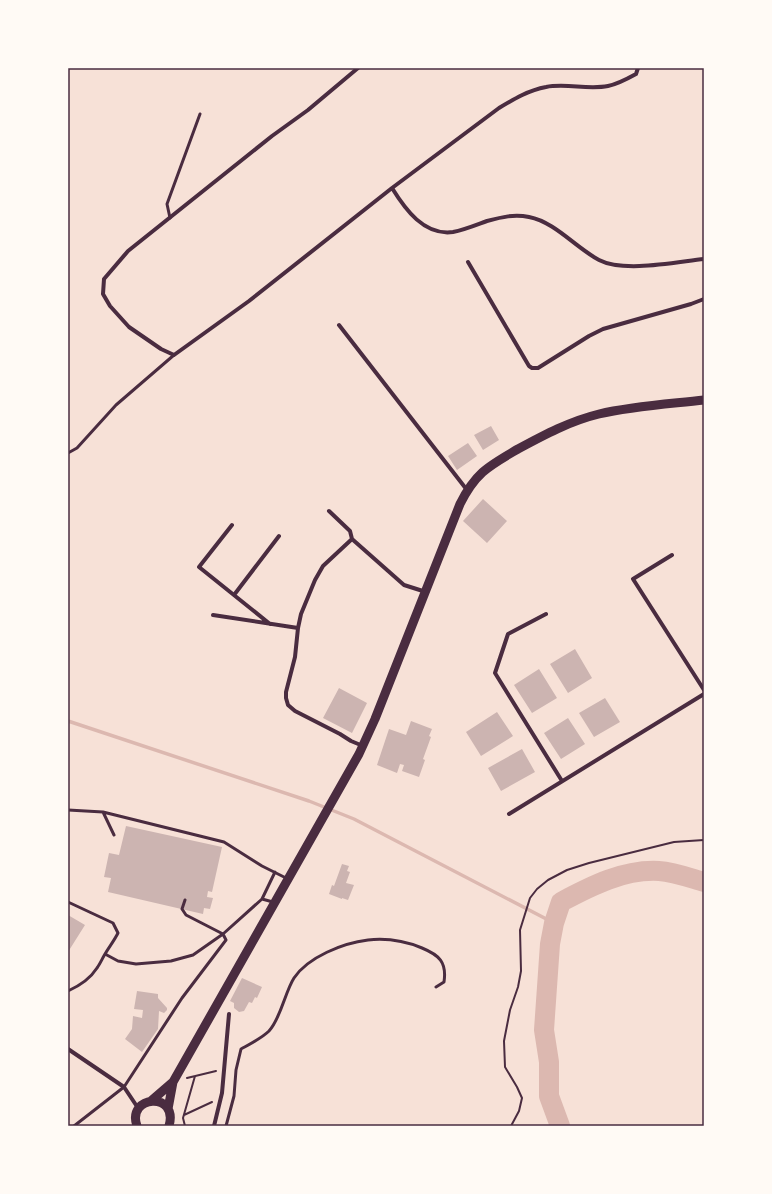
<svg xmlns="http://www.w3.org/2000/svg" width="772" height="1194" font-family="Figtree,sans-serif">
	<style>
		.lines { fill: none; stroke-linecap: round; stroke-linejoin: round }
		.stream { stroke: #dcb8b0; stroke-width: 3.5 }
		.river { stroke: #dcb8b0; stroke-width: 20 }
		.building { fill: #ccb4b1 }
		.path { stroke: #4a2c40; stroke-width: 2 }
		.service { stroke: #4a2c40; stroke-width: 3 }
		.minor { stroke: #4a2c40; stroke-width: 4 }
		.primary { stroke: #4a2c40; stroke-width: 9 }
		.neatline { fill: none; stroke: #4a2c40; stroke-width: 1.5 }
	</style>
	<rect width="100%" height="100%" fill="#f7e1d7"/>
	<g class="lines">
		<path class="stream" d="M 68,721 L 309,801 L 354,819 L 554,923"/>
		<path class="river" d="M 560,1126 L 549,1096 L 549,1062 L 544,1030 L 550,944 L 554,923 L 561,902 C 591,886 624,869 659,871 C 674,872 690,878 704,882"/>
	</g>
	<path class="building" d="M 491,426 L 499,440 L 483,450 L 474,435 Z
		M 468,443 L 477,456 L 457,470 L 448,456 Z
		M 483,499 L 507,521 L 487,543 L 463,521 Z
		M 575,649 L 592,678 L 568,693 L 550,664 Z
		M 539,669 L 557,698 L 532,713 L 514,685 Z
		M 339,688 L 367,703 L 352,733 L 323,718 Z
		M 605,698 L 620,722 L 594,737 L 579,713 Z
		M 497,712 L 513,736 L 481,756 L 466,732 Z
		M 568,718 L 585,744 L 561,759 L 544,733 Z
		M 411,721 L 432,729 L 429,736 L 431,737 L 423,759 L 425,760 L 419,777 L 402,771 L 404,765 L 400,764 L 397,773 L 377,765 L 389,729 L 406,735 Z
		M 522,749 L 535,772 L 501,791 L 488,768 Z
		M 126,826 L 222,847 L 212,892 L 208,891 L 207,897 L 213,898 L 210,909 L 204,908 L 203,914 L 108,892 L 111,878 L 104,877 L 109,853 L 119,855 Z
		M 342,864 L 349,866 L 347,871 L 350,872 L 346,883 L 354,885 L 348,900 L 342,898 L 342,899 L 329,894 L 332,885 L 334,886 Z
		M 68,915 L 85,925 L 68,952 Z
		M 242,978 L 262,987 L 257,998 L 255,997 L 252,1003 L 249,1002 L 244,1011 L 239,1012 L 234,1008 L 234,1003 L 230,1001 Z
		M 137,991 L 158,994 L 158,998 L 167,1008 L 167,1010 L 164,1013 L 159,1011 L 158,1029 L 142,1052 L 125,1039 L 132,1029 L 133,1016 L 142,1018 L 143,1010 L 134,1009 Z"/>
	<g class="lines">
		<path class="path" d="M 187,1078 L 216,1071
			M 184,1115 L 212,1102
			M 185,1126 L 183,1118 L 195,1076
			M 511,1126 L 519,1111 L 522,1098 L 517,1087 L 505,1067 L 504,1041 L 510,1010 L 518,987 L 521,971 L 520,930 L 530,898 L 537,889 L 548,880 L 567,870 L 589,863 L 674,842 L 704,840"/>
		<path class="service" d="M 170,218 L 167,204 L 200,114
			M 68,453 L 77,448 L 116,405 L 174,355
			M 68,810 L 103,812
			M 114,835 L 103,812 L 224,842 L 262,866 L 286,878
			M 262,899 L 275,872
			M 68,902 L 113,923 L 118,933 C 114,941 109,947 105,954 C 102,959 100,964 97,968 C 90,979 79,986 68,991
			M 105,954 L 118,961 L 136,964 L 171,961 L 193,955 L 223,934 L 186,915 L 182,909 L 185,900
			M 74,1126 L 124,1087 L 182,998 L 226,940 L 223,934 L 262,899 L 273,902
			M 226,1126 L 234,1096 L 236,1070 L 241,1049 C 250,1044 262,1038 269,1031 C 281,1018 285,992 294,978 C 308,957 343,943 368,940 C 386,938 405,941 422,948 C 439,955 447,962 444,982 L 436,987"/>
		<path class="minor" d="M 358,68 L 308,110 L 272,136 L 128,251 L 104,279 L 103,294 L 110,306 L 129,327 L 161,349 L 174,355 L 249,301 L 392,188
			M 638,68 L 636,74 C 627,79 618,84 608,86 C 588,90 566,83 546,87 C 529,90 514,99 499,108 L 392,188 C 405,209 424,236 453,232 C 464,230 476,225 487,221 C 502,217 514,214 529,217 C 555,222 576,248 599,260 C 624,273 676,262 704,259
			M 468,262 L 529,366 L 532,368 L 538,368 L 589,336 L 603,329 L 691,304 L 704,299
			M 339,325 L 467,490
			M 329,511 L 350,531 L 352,539
			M 232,525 L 199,567 L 270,624
			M 672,555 L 633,579 L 704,690
			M 234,595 L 279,536
			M 546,614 L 508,634 L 495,673 L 562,781
			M 213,615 L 298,628
			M 363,746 L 351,741 L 340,734 L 295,711 L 288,705 L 286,698 L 286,692 L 295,657 L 298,628 L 301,614 L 315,580 L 323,566 L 352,539 L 404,585 L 426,592
			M 509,814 L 704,694
			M 68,1049 L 124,1087 L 138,1108
			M 214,1126 L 222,1093 L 229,1014"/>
		<path class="primary" d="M 151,1101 L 173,1082 L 359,754 L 375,719 L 460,504 C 476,472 489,466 518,449 C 544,435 570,421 599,414 C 633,406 669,404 704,400
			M 168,1109 L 173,1082
			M 137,1126 C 126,1095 179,1091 169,1126"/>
	</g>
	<rect width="772" height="1194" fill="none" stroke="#fffaf5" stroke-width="138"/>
	<rect x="69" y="69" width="634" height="1056" class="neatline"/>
</svg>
